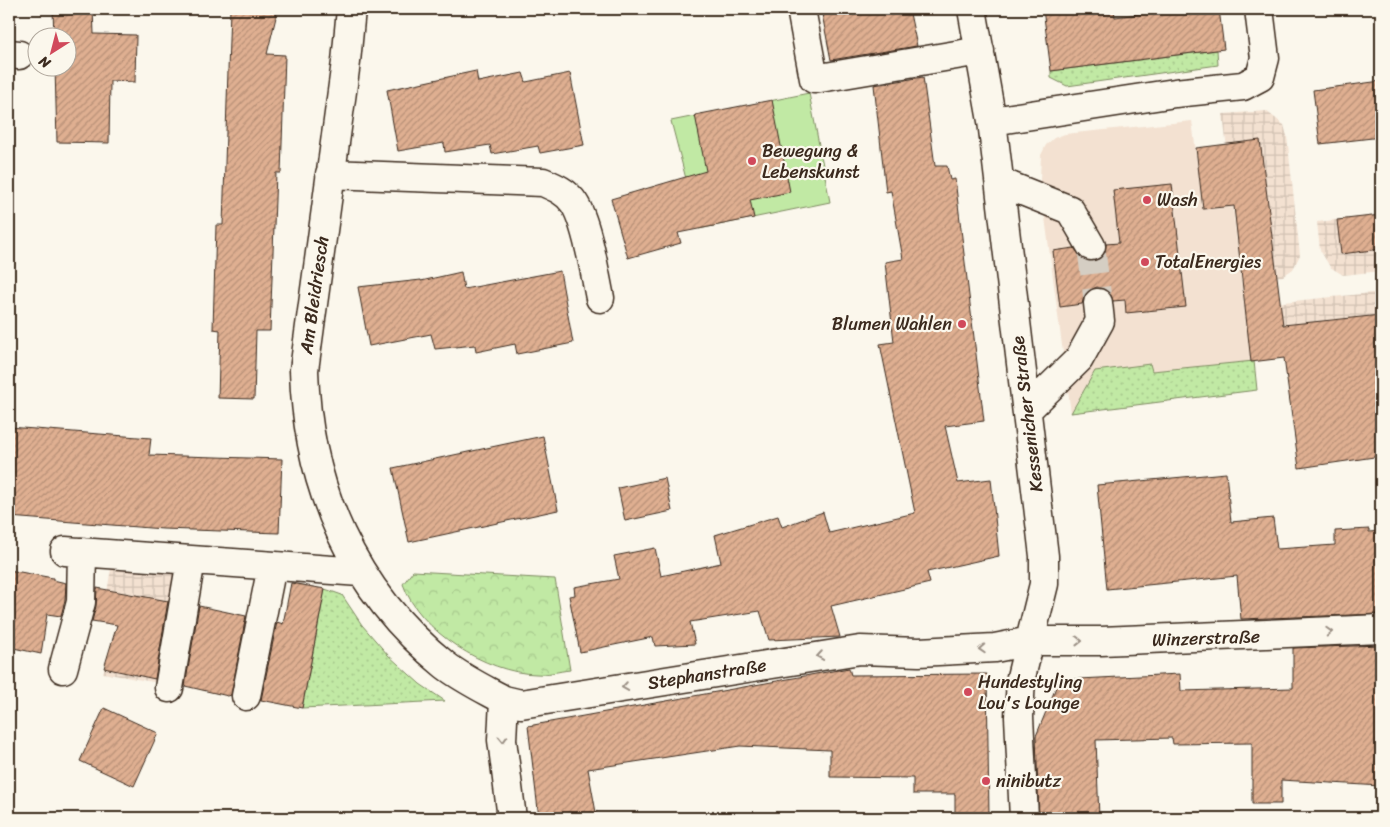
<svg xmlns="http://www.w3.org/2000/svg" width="1390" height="827" font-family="Sriracha,sans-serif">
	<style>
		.built { fill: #f3e1d1 }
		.industrial { fill: url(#industrial-grid) }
		.grass { fill: url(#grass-dots); stroke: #7e8a61 }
		.park { fill: url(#park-crowns); stroke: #7e8a61 }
		.garden { fill: #c1e9a4; stroke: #7e8a61 }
		.building { fill: url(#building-hatch); stroke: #3b2a1e }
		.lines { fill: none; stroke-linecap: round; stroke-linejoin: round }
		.minor-tunnel { stroke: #d5cec3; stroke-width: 28; stroke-dasharray: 28 14; stroke-linecap: butt }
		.minor-casing { stroke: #3b2a1e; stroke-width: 31 }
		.minor { stroke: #fbf7ec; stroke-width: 28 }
		.oneway { stroke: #9b9085 }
		.poi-dot { fill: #d1495b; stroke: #fbf7ec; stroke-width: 2 }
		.labels { text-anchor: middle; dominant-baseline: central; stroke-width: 4.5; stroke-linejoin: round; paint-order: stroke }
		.poi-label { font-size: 18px; fill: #3b2a1e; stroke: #fbf7ec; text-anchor: start }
		.street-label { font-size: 18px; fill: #3b2a1e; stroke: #fbf7ec }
	</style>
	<defs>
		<pattern id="industrial-grid" width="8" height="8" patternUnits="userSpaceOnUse" patternTransform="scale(1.25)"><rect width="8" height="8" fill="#f3e1d1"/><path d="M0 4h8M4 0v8" fill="none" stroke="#d1c1b3"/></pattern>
		<pattern id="grass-dots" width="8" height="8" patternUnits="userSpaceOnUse" patternTransform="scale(1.25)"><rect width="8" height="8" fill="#c1e9a4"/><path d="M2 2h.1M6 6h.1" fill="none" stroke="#a7c88d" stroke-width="1.8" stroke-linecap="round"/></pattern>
		<pattern id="park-crowns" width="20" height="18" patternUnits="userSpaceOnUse" patternTransform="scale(1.25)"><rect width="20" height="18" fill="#c1e9a4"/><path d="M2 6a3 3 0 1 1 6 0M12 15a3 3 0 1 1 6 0" fill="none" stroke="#a7c88d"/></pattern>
		<pattern id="building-hatch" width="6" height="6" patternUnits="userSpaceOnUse" patternTransform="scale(1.25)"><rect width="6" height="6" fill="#dfaf91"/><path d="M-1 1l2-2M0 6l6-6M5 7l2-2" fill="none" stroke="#b68f76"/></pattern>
	</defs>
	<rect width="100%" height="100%" fill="#fbf7ec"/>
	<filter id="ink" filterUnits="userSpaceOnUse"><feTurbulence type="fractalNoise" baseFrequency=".02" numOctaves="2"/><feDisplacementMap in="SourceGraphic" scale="10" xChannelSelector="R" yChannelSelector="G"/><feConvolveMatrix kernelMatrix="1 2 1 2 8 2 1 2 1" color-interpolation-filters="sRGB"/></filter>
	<g filter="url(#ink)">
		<path class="built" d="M 1192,121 L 1200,183 L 1230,180 L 1247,329 L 1257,390 L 1071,413 L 1040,180 L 1041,155 L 1046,145 L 1054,138 L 1065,134 Z"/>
		<path class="industrial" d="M 1266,111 L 1284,125 L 1287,136 L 1300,255 L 1293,269 L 1283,276 L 1242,281 L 1223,114 Z
			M 1381,215 L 1381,271 L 1343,275 L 1330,267 L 1320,250 L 1317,222 Z
			M 1381,292 L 1381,351 L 1330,353 L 1251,361 L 1244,306 Z
			M 112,562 L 178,573 L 159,683 L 103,673 L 118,625 L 102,623 Z"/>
		<path class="grass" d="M 1217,50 L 1218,65 L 1067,86 L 1051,78 L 1051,71 Z
			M 1254,361 L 1257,390 L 1071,413 L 1095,371 L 1150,364 L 1152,371 Z
			M 325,589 L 342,595 L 362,625 L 388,655 L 420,684 L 445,701 L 302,708 Z"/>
		<path class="park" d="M 413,571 L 555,579 L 570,670 C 559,671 547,675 536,674 C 486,673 419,631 403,584 Z"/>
		<path class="garden" d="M 809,93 L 830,202 L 699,229 L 671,121 Z"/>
		<path class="building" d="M 53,9 L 93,9 L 94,34 L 136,35 L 135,82 L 110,81 L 109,143 L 57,142 L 55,68 L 68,68 L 68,38 L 54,38 Z
			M 230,9 L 278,9 L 267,54 L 285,55 L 281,173 L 276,173 L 270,331 L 256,331 L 254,399 L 218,398 L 220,330 L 213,329 L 216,225 L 223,225 Z
			M 821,9 L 909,9 L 917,46 L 831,60 Z
			M 1043,9 L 1114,9 L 1115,17 L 1180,9 L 1219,9 L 1224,49 L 1051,71 Z
			M 476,71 L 478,82 L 523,73 L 526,82 L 570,73 L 584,145 L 540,153 L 538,146 L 492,154 L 490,145 L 445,152 L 444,143 L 398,151 L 387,90 Z
			M 923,77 L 935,166 L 947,166 L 950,180 L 955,179 L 984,421 L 945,426 L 958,483 L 991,479 L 999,556 L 927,572 L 930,583 L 831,606 L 840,637 L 769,640 L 760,611 L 690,622 L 695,644 L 655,646 L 653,637 L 580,652 L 569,596 L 575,595 L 574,587 L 619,579 L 614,556 L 655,548 L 661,576 L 721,563 L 715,535 L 778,516 L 782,527 L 823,512 L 829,533 L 915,513 L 880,344 L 894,342 L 885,262 L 903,259 L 891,191 L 886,192 L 874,85 Z
			M 1381,81 L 1381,137 L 1320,144 L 1313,90 Z
			M 772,100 L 790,192 L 750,200 L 754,218 L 678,233 L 681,243 L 628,258 L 611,199 L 706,171 L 695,115 Z
			M 1260,140 L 1283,325 L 1381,315 L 1381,456 L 1299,468 L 1284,358 L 1251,362 L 1234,206 L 1203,209 L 1196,148 Z
			M 1172,184 L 1186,307 L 1126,313 L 1125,300 L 1113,301 L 1110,293 L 1105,289 L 1097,287 L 1088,291 L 1084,297 L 1082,304 L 1060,307 L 1053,251 L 1074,248 L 1084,260 L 1092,262 L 1098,260 L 1105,253 L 1106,244 L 1119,243 L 1113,190 Z
			M 1381,215 L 1381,249 L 1341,254 L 1337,220 Z
			M 560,271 L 573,343 L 517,354 L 515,344 L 476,352 L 475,345 L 435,349 L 431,334 L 369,346 L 358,287 L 421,280 L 421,281 L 461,272 L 464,289 Z
			M 9,427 L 151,438 L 149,455 L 282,459 L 279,533 L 163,529 L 9,517 Z
			M 543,436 L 558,510 L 409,542 L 393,468 Z
			M 1226,473 L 1231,522 L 1273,518 L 1277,549 L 1335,545 L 1335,531 L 1369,529 L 1369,532 L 1381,531 L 1381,614 L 1241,619 L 1237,576 L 1107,589 L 1097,485 Z
			M 665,478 L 672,511 L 625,521 L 618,488 Z
			M 9,570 L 53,578 L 53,580 L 66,583 L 65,600 L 61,616 L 47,614 L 41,654 L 9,647 Z
			M 291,583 L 325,589 L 302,708 L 261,700 L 277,622 L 283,624 Z
			M 97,588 L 168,601 L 155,679 L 104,668 L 117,625 L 92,621 L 96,606 Z
			M 199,606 L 246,616 L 231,695 L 228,696 L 185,686 Z
			M 1381,645 L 1381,786 L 1281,780 L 1281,804 L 1252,804 L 1252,743 L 1173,744 L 1172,738 L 1096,740 L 1099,818 L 1039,818 L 1036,736 L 1059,680 L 1180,674 L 1181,691 L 1293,688 L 1293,648 Z
			M 849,668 L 851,675 L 987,674 L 989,818 L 955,818 L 955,794 L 913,794 L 913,778 L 830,777 L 830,750 L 740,746 L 588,769 L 597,818 L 539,818 L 528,726 Z
			M 104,708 L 158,733 L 134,786 L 80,761 Z"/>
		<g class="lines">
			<path class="minor-tunnel" d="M 1091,246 L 1098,303"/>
			<g class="minor-casing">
				<path id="minor" d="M 351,9 L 346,62 L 304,370 C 307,487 353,591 445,665 C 463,679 484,689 504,700
					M 801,9 L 814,79 L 980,51
					M 972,9 L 992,121 L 1044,556 L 1044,584 L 1021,677 L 1019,717 L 1024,818
					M 9,54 L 19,55
					M 992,121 L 1175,93 L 1243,86 L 1260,77 L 1265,58 L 1259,9
					M 330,174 L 543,182 C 555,187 567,192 574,203 C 587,222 595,274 600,298
					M 1000,182 L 1070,210 L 1091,246
					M 1027,410 L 1079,359 L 1100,321 L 1098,303
					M 65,551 L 360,572
					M 63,669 L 81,602 L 82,552
					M 169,688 L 191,560
					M 246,696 L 272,566
					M 512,818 L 502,740 L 504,700 L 521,704 L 860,650 L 919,652 L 995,648 L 1030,641 L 1101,641 L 1381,629"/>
			</g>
			<use href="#minor" class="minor"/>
		</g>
		<defs><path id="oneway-chevron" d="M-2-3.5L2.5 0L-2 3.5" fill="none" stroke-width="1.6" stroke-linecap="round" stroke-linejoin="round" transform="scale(1.25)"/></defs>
		<g class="oneway">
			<use href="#oneway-chevron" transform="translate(1329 632) rotate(-3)"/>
			<use href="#oneway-chevron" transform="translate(1079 641) rotate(1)"/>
			<use href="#oneway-chevron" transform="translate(982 649) rotate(177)"/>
			<use href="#oneway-chevron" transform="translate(820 656) rotate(171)"/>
			<use href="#oneway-chevron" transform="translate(625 687) rotate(171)"/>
			<use href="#oneway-chevron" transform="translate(503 739) rotate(88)"/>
		</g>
	</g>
	<g class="poi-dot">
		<circle cx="752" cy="161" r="5"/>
		<circle cx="1147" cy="200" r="5"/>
		<circle cx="1145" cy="262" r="5"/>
		<circle cx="962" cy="324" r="5"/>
		<circle cx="968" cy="692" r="5"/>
		<circle cx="986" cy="781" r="5"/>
	</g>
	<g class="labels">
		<g class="poi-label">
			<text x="762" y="151">Bewegung &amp;<tspan x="762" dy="21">Lebenskunst</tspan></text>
			<text x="1157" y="200">Wash</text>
			<text x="1155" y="262">TotalEnergies</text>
			<text x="952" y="324" text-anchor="end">Blumen Wahlen</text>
			<text x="978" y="682">Hundestyling<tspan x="978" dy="21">Lou's Lounge</tspan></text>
			<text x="996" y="781">ninibutz</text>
		</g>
		<g class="street-label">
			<text transform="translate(314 295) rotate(-82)">Am Bleidriesch</text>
			<text transform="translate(1027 414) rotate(-97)">Kessenicher Straße</text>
			<text transform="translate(1206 638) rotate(-2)">Winzerstraße</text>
			<text transform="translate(707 674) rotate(-9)">Stephanstraße</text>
		</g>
	</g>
	<rect width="1390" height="827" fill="none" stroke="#fbf7ec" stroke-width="30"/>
	<rect x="15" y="15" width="1360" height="797" fill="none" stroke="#3b2a1e" stroke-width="2" filter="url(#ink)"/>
	<g transform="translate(52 52) rotate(216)"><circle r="24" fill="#fbf7ec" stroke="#aea59a"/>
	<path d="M0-4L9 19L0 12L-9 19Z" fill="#d1495b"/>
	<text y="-8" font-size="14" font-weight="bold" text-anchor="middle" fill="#3b2a1e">N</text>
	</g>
</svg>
